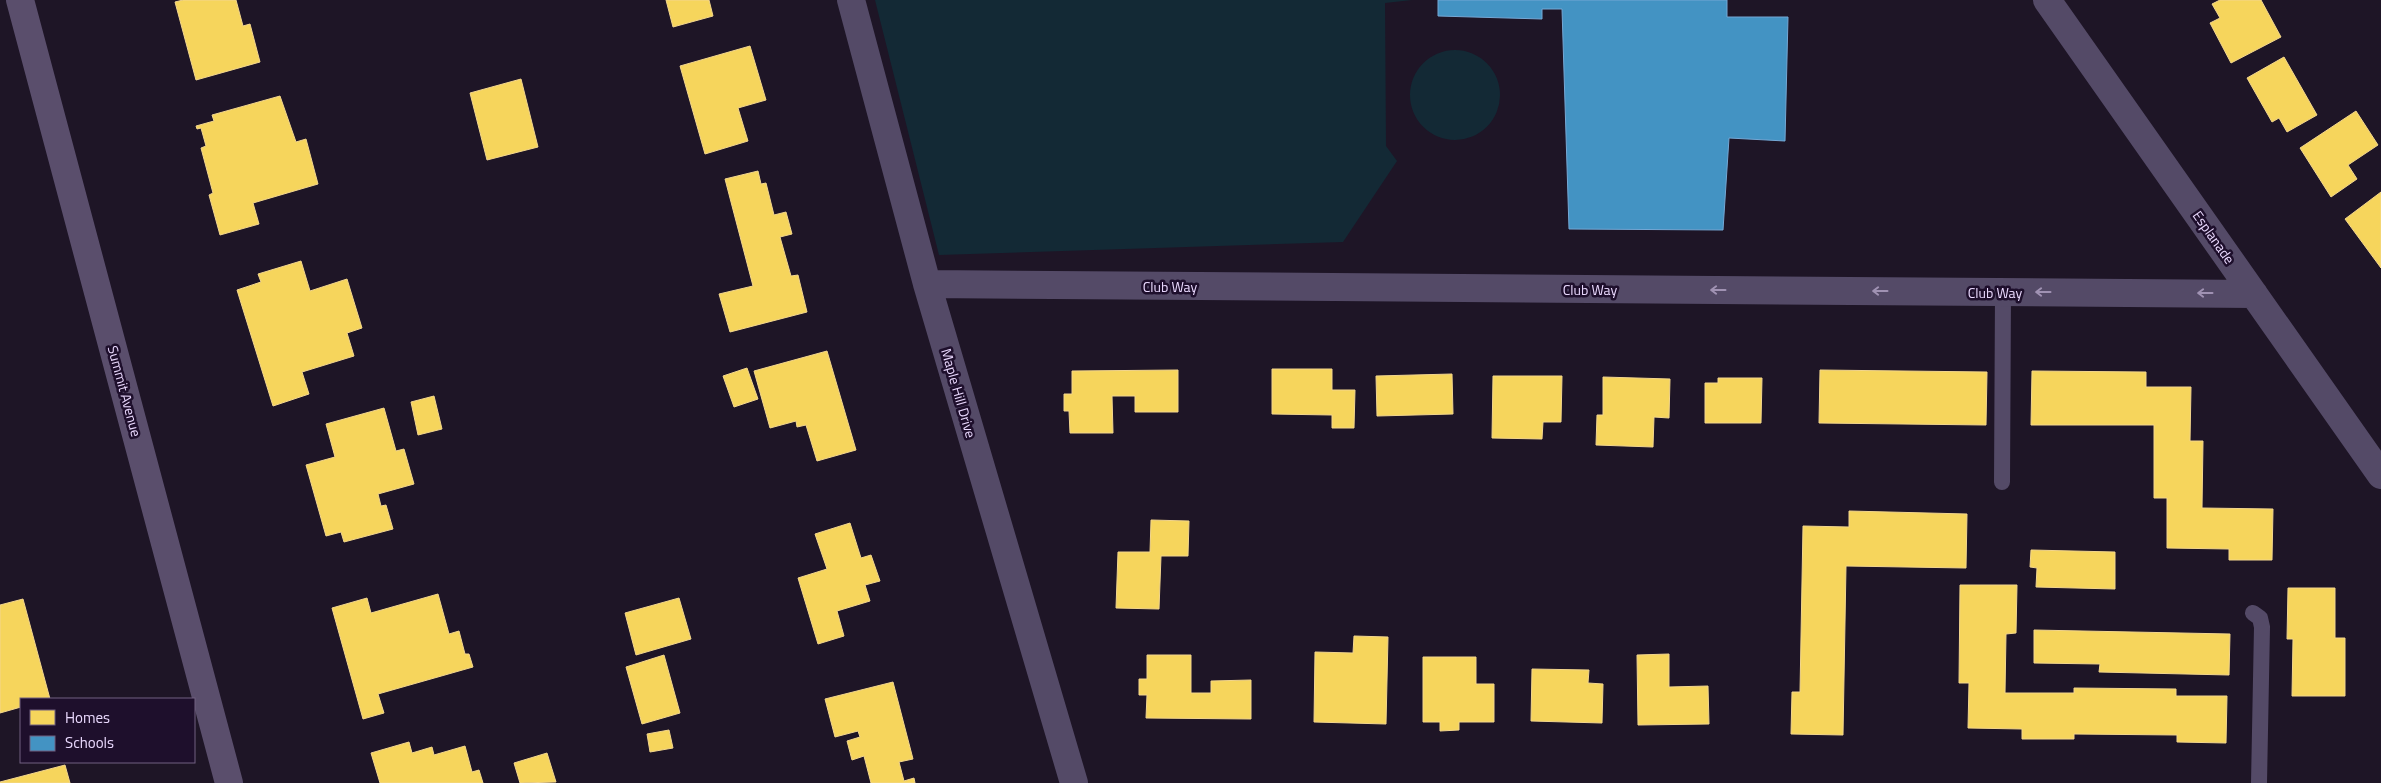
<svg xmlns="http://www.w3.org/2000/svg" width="2381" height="783" font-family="'Titillium Web',sans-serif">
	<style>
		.green { fill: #132935 }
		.homes { fill: #f6d55c; stroke: #f3d68d }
		.schools { fill: #4393c3; stroke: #75a8d5 }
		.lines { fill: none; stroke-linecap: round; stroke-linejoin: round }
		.lane { stroke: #544a67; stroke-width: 16 }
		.street { stroke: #544a67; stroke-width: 28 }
		.secondary { stroke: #5a4e6c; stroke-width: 28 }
		.oneway { stroke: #a092b3 }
		.labels { text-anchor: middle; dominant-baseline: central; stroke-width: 5; stroke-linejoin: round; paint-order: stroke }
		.street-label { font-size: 14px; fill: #ebdaff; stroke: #1e0f2c }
	</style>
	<rect width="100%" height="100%" fill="#1e1526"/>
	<path class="green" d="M 875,0 L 1412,0 L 1385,3 L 1386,146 L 1397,161 L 1343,242 L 939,255 Z
		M1410 95a45 45 0 1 1 90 0a45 45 0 1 1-90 0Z"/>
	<path class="homes" d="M 183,0 L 236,0 L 243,26 L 250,24 L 260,62 L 196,80 L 175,2 Z
		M 666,0 L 709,0 L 713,16 L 673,27 Z
		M 2220,0 L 2261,0 L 2281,37 L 2231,63 L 2210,23 L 2220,18 L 2212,4 Z
		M 750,46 L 766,100 L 738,108 L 748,141 L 705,154 L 680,66 Z
		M 2284,57 L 2317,115 L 2287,132 L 2279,118 L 2272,122 L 2247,78 Z
		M 521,79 L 538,147 L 487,160 L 470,93 Z
		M 280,96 L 296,142 L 306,139 L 318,184 L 253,203 L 259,224 L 220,235 L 209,195 L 213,193 L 201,148 L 206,146 L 201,128 L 197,129 L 196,126 L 214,121 L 212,115 Z
		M 2356,111 L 2378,145 L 2348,165 L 2357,179 L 2331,197 L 2300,148 Z
		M 758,171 L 761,184 L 766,183 L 774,215 L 786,212 L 792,234 L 780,237 L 791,276 L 798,275 L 807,312 L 730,332 L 719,294 L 753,286 L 725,179 Z
		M 2381,192 L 2381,268 L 2345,219 Z
		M 301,261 L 310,291 L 347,279 L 362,328 L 347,333 L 354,356 L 302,372 L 309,394 L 273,406 L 237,290 L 261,282 L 258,274 Z
		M 827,351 L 856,450 L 817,461 L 806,425 L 797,427 L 796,421 L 770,428 L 754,371 Z
		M 747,368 L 758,399 L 734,407 L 723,376 Z
		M 1272,369 L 1332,369 L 1332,390 L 1355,390 L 1354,428 L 1332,428 L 1332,415 L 1272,414 Z
		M 1178,370 L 1178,412 L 1135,412 L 1135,396 L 1112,396 L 1113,433 L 1070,433 L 1069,411 L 1064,411 L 1064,394 L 1072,394 L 1072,371 Z
		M 1820,370 L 1987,372 L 1986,425 L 1819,423 Z
		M 2032,371 L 2146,372 L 2146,387 L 2191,387 L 2190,441 L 2203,441 L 2202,508 L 2273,509 L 2272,560 L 2229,560 L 2229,549 L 2167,548 L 2167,498 L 2154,498 L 2154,425 L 2031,425 Z
		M 1452,374 L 1453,414 L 1377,416 L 1376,376 Z
		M 1493,376 L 1562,376 L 1561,422 L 1543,422 L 1542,439 L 1492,438 Z
		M 1603,377 L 1670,379 L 1669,418 L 1654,417 L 1653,447 L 1596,445 L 1597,415 L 1603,415 Z
		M 1718,378 L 1762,378 L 1761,423 L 1705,423 L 1705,383 L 1718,383 Z
		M 434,396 L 442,429 L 418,435 L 411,402 Z
		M 384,408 L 396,451 L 404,449 L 414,484 L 378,494 L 381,506 L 386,505 L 393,529 L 344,542 L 341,532 L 326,536 L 306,465 L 335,457 L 326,424 Z
		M 1849,511 L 1967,514 L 1966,568 L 1846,566 L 1843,735 L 1791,734 L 1792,692 L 1800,692 L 1803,526 L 1849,527 Z
		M 1151,520 L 1189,521 L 1188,556 L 1161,556 L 1159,609 L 1116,608 L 1118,552 L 1150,552 Z
		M 850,523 L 861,558 L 871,555 L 880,581 L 865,585 L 870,601 L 837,611 L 844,636 L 818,644 L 798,578 L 827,569 L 815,534 Z
		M 2031,550 L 2115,552 L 2115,589 L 2036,587 L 2037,568 L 2030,567 Z
		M 1960,585 L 2017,585 L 2016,633 L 2006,634 L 2005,693 L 2074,693 L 2074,688 L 2176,689 L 2176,696 L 2227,696 L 2226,743 L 2177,742 L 2177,735 L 2074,734 L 2074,739 L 2022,739 L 2022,729 L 1968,728 L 1969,683 L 1959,683 Z
		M 2288,588 L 2335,588 L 2335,638 L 2345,638 L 2345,696 L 2292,696 L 2293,639 L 2287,639 Z
		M 438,594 L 449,634 L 459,631 L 465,654 L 469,654 L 473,667 L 378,694 L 384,713 L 363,719 L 332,608 L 367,598 L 371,613 Z
		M 679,598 L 691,639 L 636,655 L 625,613 Z
		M 23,599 L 50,699 L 21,699 L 21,707 L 0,713 L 0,605 Z
		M 2034,630 L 2230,634 L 2229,675 L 2099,672 L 2100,664 L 2034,663 Z
		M 1354,636 L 1388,637 L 1386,724 L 1314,722 L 1315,652 L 1353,653 Z
		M 1669,654 L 1669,687 L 1708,686 L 1709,724 L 1638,725 L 1637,655 Z
		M 664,655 L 680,713 L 642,724 L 626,667 Z
		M 1147,655 L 1191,655 L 1191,693 L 1211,693 L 1211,681 L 1251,680 L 1251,719 L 1146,718 L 1147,695 L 1139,695 L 1139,679 L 1147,679 Z
		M 1423,657 L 1476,657 L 1476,684 L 1494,684 L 1494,722 L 1459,722 L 1459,730 L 1440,731 L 1440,722 L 1423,722 Z
		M 1532,669 L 1589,670 L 1588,683 L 1603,684 L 1602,723 L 1531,721 Z
		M 893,682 L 913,759 L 899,762 L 904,781 L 914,778 L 915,783 L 871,783 L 864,756 L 852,760 L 847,741 L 860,737 L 858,731 L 835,737 L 825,699 Z
		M 669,730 L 673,748 L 650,752 L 647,734 Z
		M 409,742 L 412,753 L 432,747 L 434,755 L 465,746 L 472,772 L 479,770 L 483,783 L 380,783 L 371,753 Z
		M 547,753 L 556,782 L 520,783 L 514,763 Z
		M 65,765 L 70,783 L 0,783 L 0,782 Z"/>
	<path class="schools" d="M 1438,0 L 1727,0 L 1727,17 L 1788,17 L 1785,141 L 1729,138 L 1723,230 L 1569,229 L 1562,9 L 1542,9 L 1542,19 L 1438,16 Z"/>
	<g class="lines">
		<path class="lane" d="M 2002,482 L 2003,292
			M 2253,613 L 2260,618 L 2262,627 L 2259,783"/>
		<path class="street" d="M 851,0 L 927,284 L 1074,783
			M 2047,0 L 2381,475
			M 927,284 L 2254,294"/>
		<path class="secondary" d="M 20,0 L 229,783"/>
	</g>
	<defs><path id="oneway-shaft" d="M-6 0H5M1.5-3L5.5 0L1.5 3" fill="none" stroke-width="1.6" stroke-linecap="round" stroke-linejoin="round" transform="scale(1.25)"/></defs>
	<g class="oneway">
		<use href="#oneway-shaft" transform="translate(1718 290) rotate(-180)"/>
		<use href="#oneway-shaft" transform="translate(1880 291) rotate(-180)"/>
		<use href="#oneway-shaft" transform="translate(2043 292) rotate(-180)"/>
		<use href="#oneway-shaft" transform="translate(2205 293) rotate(-180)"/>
	</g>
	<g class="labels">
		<g class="street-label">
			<text transform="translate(2214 237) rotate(55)">Esplanade</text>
			<text x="1170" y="286">Club Way</text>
			<text x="1590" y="289">Club Way</text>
			<text x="1995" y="292">Club Way</text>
			<text transform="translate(125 391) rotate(75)">Summit Avenue</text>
			<text transform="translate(959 393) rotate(74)">Maple Hill Drive</text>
		</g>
	</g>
	<rect x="20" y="698" width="175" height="65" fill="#1e0f2c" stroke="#706080"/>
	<rect x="30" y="710" width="25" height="15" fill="#f6d55c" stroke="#706080"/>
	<text x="65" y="723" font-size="15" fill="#ebdaff">Homes</text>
	<rect x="30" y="736" width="25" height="15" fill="#4393c3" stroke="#706080"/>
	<text x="65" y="748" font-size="15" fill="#ebdaff">Schools</text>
</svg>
